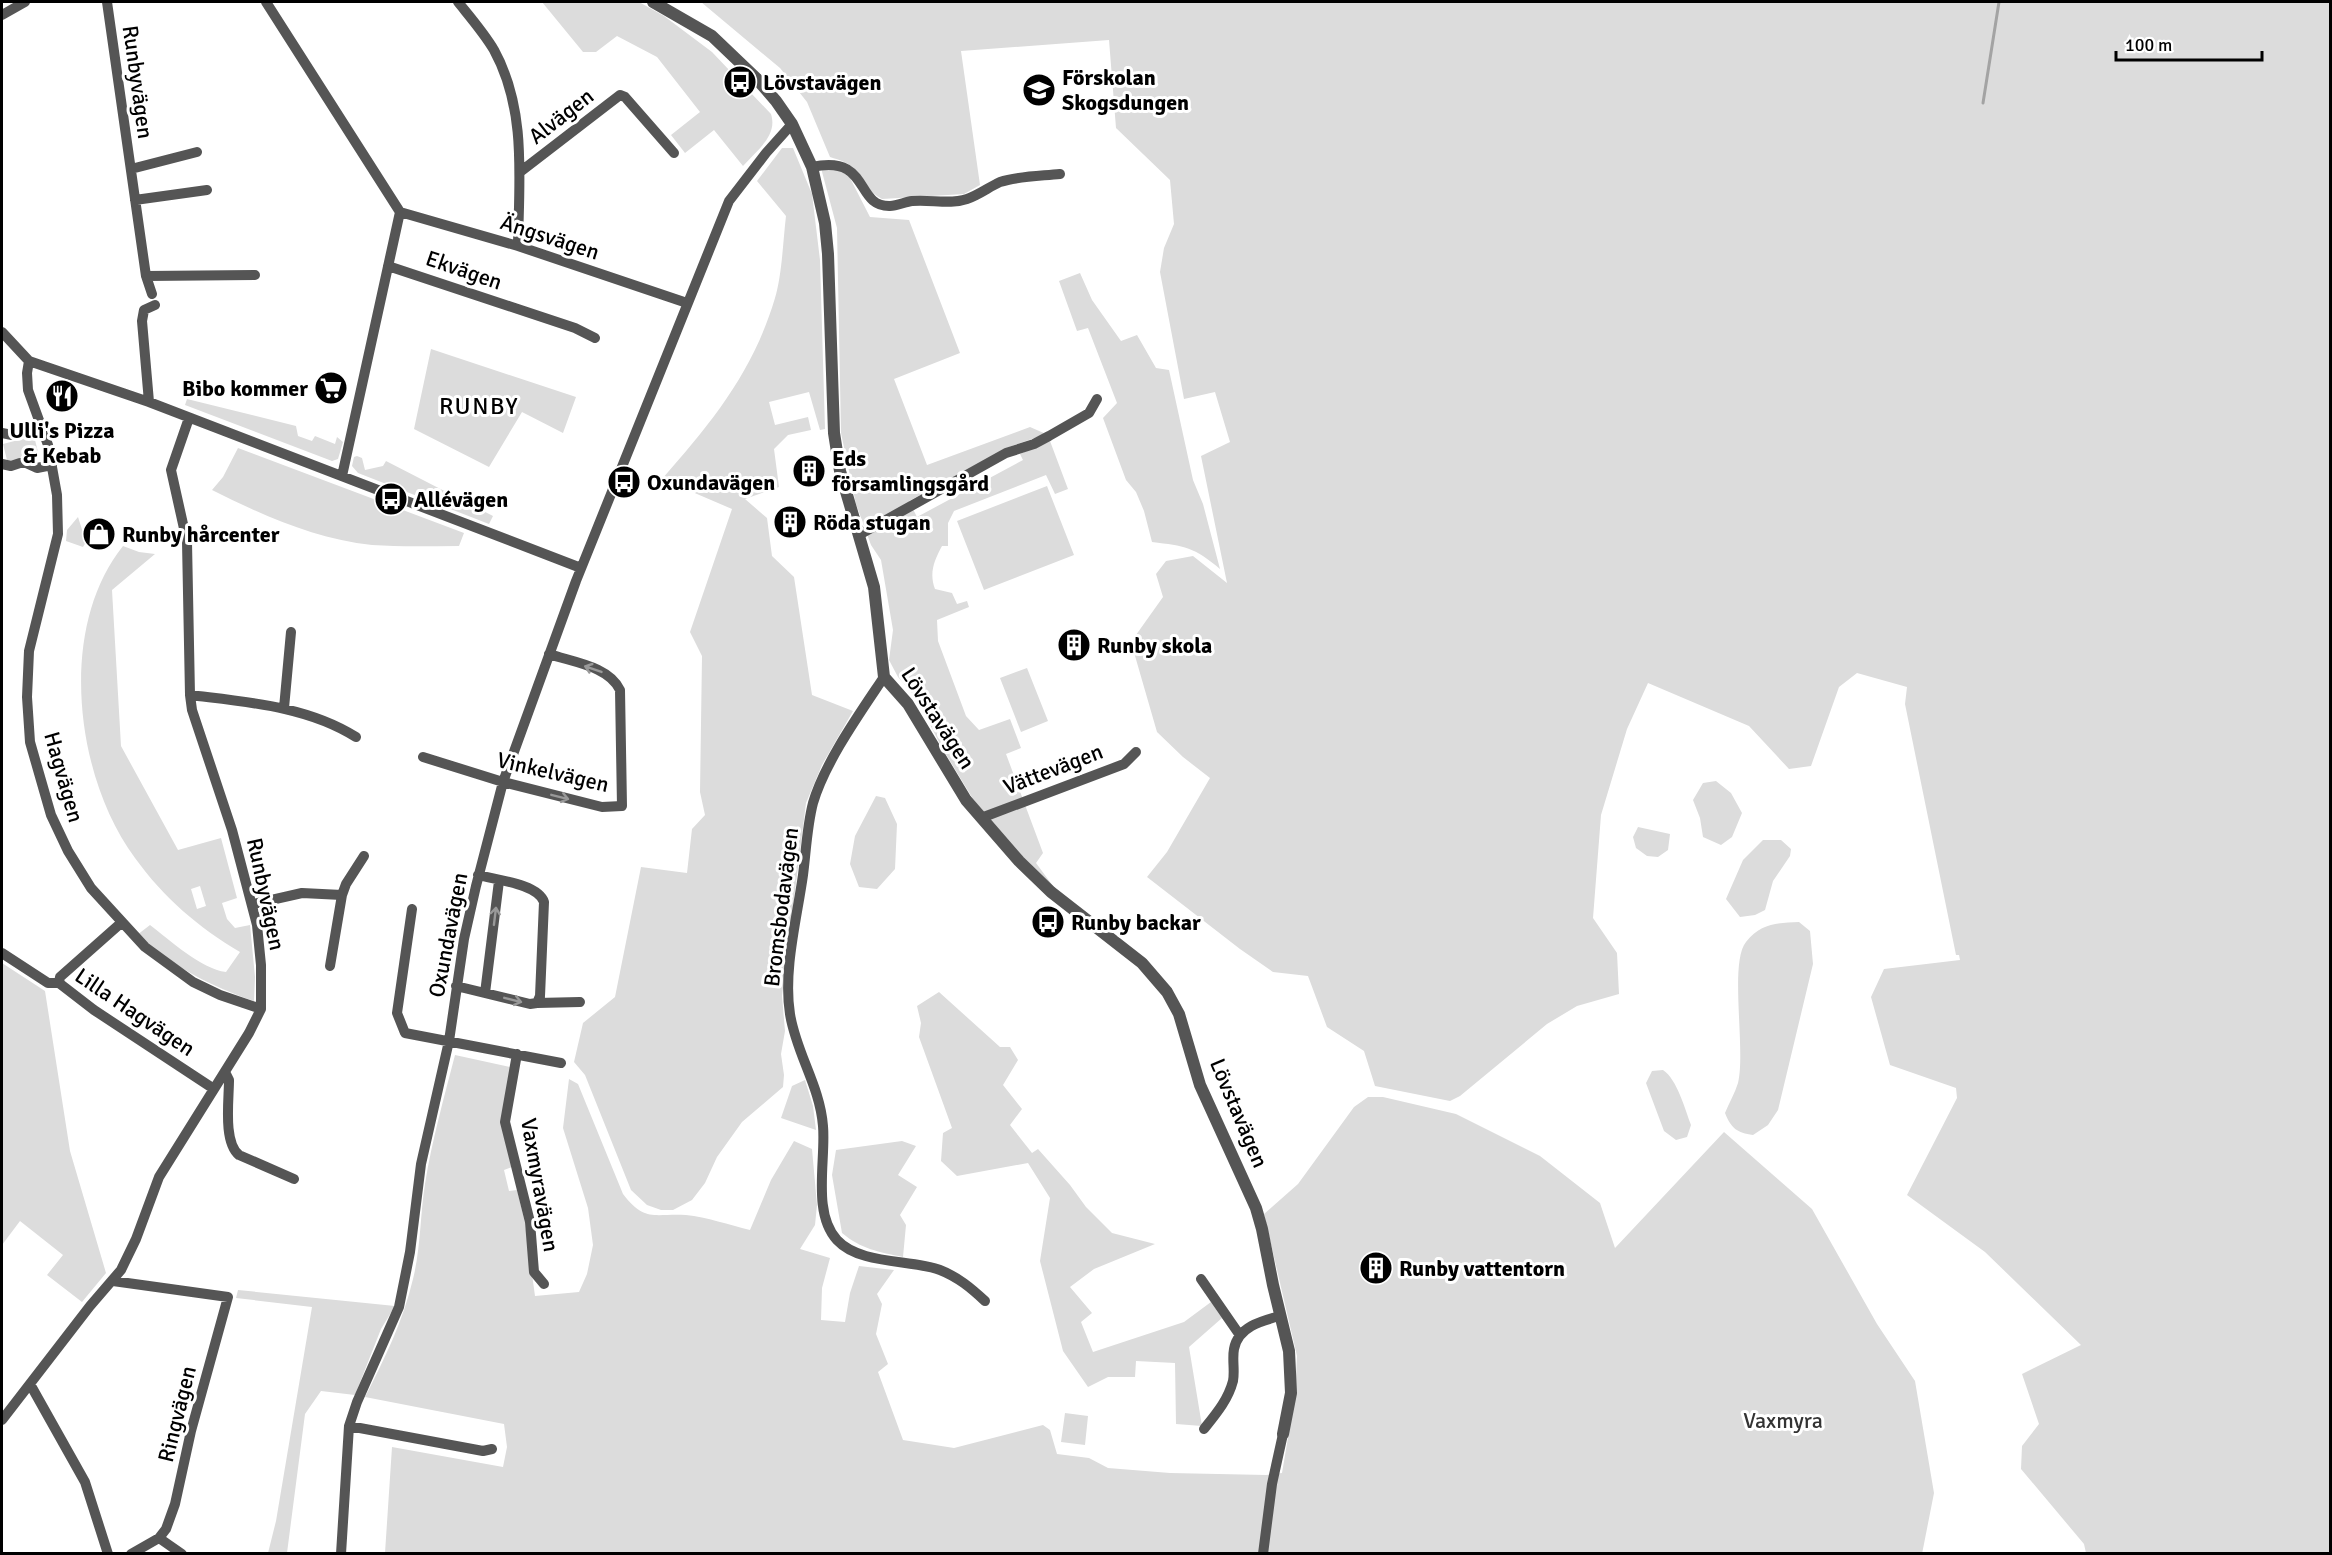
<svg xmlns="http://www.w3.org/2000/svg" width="2332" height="1555" font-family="Signika,sans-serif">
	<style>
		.green { fill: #dcdcdc; fill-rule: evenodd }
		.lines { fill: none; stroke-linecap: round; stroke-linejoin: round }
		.stream { stroke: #a3a3a3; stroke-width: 3 }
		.minor { stroke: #555; stroke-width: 10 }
		.tertiary { stroke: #555; stroke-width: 12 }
		.oneway { stroke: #999 }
		.labels { text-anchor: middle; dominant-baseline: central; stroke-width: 6; stroke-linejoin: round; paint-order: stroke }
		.poi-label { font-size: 22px; font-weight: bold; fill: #000; stroke: #fff; text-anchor: start }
		.street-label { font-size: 22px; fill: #000; stroke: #fff }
		.park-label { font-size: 22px; fill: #333; stroke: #fff }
		.neighbourhood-label { font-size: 24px; letter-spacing: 1.5px; fill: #000; stroke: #fff }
	</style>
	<rect width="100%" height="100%" fill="#fff"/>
	<path class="green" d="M 542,2 L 639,2 L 664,16 L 712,52 L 771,114 C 778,136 757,150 743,166 L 714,130 L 685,153 L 671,135 L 700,112 L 657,57 L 617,36 L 596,52 L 583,52 Z
		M 701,2 L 2330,2 L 2330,1553 L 2086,1553 L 2084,1544 L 2021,1469 L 2022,1446 L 2039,1424 L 2022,1374 L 2081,1345 L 1985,1252 L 1907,1195 L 1957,1098 L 1956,1088 L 1890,1065 L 1871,997 L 1884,969 L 1960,960 L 1959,955 L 1956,955 L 1905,704 L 1907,687 L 1857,673 L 1839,687 L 1811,766 L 1789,769 L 1749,726 L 1648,683 L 1627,729 L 1601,815 L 1593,918 L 1617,953 L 1619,994 L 1577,1006 L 1547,1024 L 1460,1096 L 1450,1101 L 1375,1086 L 1364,1051 L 1327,1027 L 1308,976 L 1273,972 L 1240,949 L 1147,877 L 1167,852 L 1210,778 L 1183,757 L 1157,732 L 1131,642 L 1163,597 L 1156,574 L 1166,561 L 1193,556 L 1227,583 L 1201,456 L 1230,442 L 1215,392 L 1184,399 L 1160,272 L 1164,248 L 1174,224 L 1170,180 L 1116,128 L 1109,40 L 961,51 L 980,185 L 964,194 L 882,199 C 868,192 866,181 856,170 C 849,163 840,160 830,157 L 807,102 L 780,68 Z
		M 782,148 L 793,148 L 812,194 L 820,260 L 825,429 L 820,430 L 809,392 L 769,402 L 775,425 L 808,417 L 811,430 L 788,435 L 774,449 L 779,487 L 745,499 L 767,518 L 772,556 L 794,577 L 812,695 L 853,711 L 822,765 L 806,803 L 782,996 L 785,1031 L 781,1054 L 784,1075 L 783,1087 L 742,1122 L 717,1157 L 705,1183 L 692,1200 L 673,1210 L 661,1210 L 647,1205 L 631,1190 L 585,1075 L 574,1062 L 583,1023 L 615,997 L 641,867 L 687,873 L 692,829 L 705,815 L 700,792 L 702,656 L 690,632 L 732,509 L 662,479 C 712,422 753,372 775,298 C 782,275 783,241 786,216 L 757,181 Z
		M 836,167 L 850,178 L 870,217 L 909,220 L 960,353 L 894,379 L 927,465 L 1030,427 L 1046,434 L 1009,447 L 909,501 L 917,517 L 1023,460 L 1020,454 L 1050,441 L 1068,489 L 1055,494 L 1046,475 L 954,511 L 948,523 L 948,546 L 942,546 C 934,561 929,573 935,589 L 952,593 L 957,604 L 967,601 L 969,607 L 937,620 L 938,641 L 966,716 L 979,730 L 1010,719 L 1021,748 L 1006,754 L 1043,853 L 1036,863 L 1053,886 L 1019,854 L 973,799 L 941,746 L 917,699 L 898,677 L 889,660 L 893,630 L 881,560 L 871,545 L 856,504 L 841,433 L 837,228 L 821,168 Z
		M 1080,273 L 1092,300 L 1121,341 L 1137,335 L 1156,368 L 1169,370 L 1193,480 L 1203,504 L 1220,569 C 1194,547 1185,546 1152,542 L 1144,511 L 1136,492 L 1126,480 L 1103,418 L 1117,403 L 1088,328 L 1077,331 L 1059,281 Z
		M 431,349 L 576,397 L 563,433 L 522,412 L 489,467 L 414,429 Z
		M 187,399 L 296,426 L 298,436 L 312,441 L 315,436 L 335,444 L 337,437 L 343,442 L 338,459 L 332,461 L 185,405 Z
		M 34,436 L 39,456 L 8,464 L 3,444 Z
		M 238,448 L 464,533 L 459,546 C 430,546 401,547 372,545 C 315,539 262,515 212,490 L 223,477 Z
		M 357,456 L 362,458 L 365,470 L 383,466 L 386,461 L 493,516 L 489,524 L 358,473 L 352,466 L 354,457 Z
		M 1047,486 L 1074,555 L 984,590 L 957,521 Z
		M 78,517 L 86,542 L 83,547 L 66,541 L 67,530 Z
		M 123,546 L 139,552 L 155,554 L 112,590 L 121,746 L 178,850 L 221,838 L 237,898 L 222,903 L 227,919 L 235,928 L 250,925 L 255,977 L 254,1001 C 210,986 172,966 137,935 L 150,925 C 170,940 201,969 226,972 L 240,952 C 198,927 164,898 135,858 C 75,777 57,628 123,546 ZM 200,886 L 206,906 L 197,909 L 191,889 Z
		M 1027,668 L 1048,721 L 1021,732 L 1000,678 Z
		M 1716,781 L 1731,793 L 1742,813 L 1732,837 L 1721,845 L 1703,837 L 1700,818 L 1693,800 L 1703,783 Z
		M 876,796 L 885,798 L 897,824 L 895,869 L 877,889 L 859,887 L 850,864 L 855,836 Z
		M 1638,827 L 1670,834 L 1668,850 L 1658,857 L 1647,856 L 1636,848 L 1633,837 Z
		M 1763,840 L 1781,840 L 1791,849 L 1790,856 L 1773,881 L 1765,910 L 1755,915 L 1740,917 L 1726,899 L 1743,860 Z
		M 1799,922 L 1810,931 L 1813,964 L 1778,1110 L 1768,1125 L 1753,1135 C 1737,1133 1731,1128 1725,1113 C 1729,1103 1735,1093 1738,1083 C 1746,1050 1729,963 1746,942 C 1761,923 1778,923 1799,922 Z
		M 2,963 L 45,991 L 70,1151 L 106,1273 L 82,1302 L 47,1275 L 63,1255 L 20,1221 L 2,1245 Z
		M 939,992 L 1000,1047 L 1010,1047 L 1018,1060 L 1003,1085 L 1022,1109 L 1010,1125 L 1032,1153 L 1038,1149 L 1070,1185 L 1086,1207 L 1112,1233 L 1155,1244 L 1094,1269 L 1070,1287 L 1092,1313 L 1081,1322 L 1093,1352 L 1184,1322 L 1211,1302 L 1222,1318 L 1189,1347 L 1202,1426 L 1176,1424 L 1175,1363 L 1136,1361 L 1135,1377 L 1108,1377 L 1088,1387 L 1063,1351 L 1040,1261 L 1050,1198 L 1028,1163 L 957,1176 L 941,1161 L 943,1133 L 952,1128 L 919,1037 L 921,1023 L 917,1006 Z
		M 455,1055 L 510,1067 L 502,1122 L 512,1167 L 504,1170 L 509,1191 L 517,1190 L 525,1223 L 535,1296 L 579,1292 L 587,1274 L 593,1245 L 588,1208 L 563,1128 L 569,1079 L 578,1084 L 623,1194 C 645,1223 655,1213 686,1215 C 707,1217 729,1225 750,1230 L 771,1180 L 794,1141 L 812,1149 L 817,1205 L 815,1225 L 800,1249 L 830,1258 L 822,1288 L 821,1320 L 845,1322 L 850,1293 L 859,1266 L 894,1270 L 877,1294 L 882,1304 L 876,1334 L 888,1364 L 878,1372 L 903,1440 L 954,1448 L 1043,1425 L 1050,1430 L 1057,1454 L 1089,1458 L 1108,1468 L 1170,1473 L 1266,1475 L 1282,1473 L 1295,1396 L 1297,1356 L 1264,1214 L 1298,1184 L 1354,1107 L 1368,1097 L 1383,1097 L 1456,1114 L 1540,1156 L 1600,1203 L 1615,1248 L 1724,1132 L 1812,1209 L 1877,1324 L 1915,1381 L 1934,1493 L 1922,1554 L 385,1553 L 392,1447 L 503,1467 L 507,1447 L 504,1424 L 365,1397 C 385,1358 403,1321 413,1279 C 421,1247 420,1215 425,1184 C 432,1140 444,1098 455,1055 Z
		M 1663,1070 C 1677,1079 1685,1109 1691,1125 L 1687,1137 L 1676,1140 L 1664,1131 L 1646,1083 L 1652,1071 Z
		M 805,1080 L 813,1106 L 816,1130 L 781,1118 L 792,1086 Z
		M 902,1141 L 916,1146 L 898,1175 L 917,1187 L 900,1215 L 906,1225 L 903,1257 C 879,1252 861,1249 842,1233 L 832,1175 L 836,1150 Z
		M 238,1290 L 395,1306 L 381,1329 L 355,1395 L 321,1391 L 305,1414 L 287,1553 L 268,1553 L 276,1521 L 312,1307 L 236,1298 Z
		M 1065,1413 L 1088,1416 L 1085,1445 L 1061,1442 Z"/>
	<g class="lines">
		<path class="stream" d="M 1983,103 L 1999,2"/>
		<path class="minor" d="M 107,2 L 146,276 L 152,294
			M 266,2 L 400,212 L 342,476
			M 458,2 C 470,17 484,33 494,50 C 527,110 519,180 518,246
			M 2,15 L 25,2
			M 812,167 C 871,154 854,207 890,206 C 897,206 905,202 912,201 C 930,199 950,205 967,199 C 979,195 989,187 1000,182 C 1018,176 1041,176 1060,174
			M 131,169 L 197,152
			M 520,172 L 620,95 L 625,97 L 674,153
			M 135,200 L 207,190
			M 400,212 L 518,246 L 687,303
			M 388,266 L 575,328 L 595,338
			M 146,276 L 255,275
			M 2,332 L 29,361 L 149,402 L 581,568
			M 29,361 L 27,373 L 28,390 L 48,445 L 57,495 L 58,534 L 29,651 L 27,697 L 30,742 L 51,815 L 68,851 L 91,888 L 145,947 L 193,982 L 220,995 L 261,1009
			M 149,402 L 142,321 L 144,310 L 155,305
			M 2,433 L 12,435 L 40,423
			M 2,464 L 11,466 L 20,463 L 26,463 L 37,468 L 52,465
			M 859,535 L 1006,453 L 1034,444 L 1049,436 L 1089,413 L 1097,399
			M 884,677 C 860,713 825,762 813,803 C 807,826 806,852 803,875 C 797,918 783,971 790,1014 C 796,1053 820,1086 823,1126 C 826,1160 812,1213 837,1240 C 860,1265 911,1259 940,1270 C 958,1277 971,1288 985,1301
			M 190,695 C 246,702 307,706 356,737
			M 284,708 L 291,632
			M 423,757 L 503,782 L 602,807 L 622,806 L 620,690 C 609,666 572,662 549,654
			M 981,818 L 1124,764 L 1136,752
			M 342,895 L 346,884 L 364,856
			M 253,904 L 302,893 L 342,895 L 330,966
			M 412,909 L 397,1013 L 405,1033 L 561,1063
			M 2,953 L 48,983 L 59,983 L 94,1010 L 214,1089
			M 59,983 L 60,977 L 121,923
			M 456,986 L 530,1004 L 537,1003 L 540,996 L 544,902 C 538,884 497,880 478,875
			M 485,993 L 499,881
			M 537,1003 L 580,1002
			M 517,1054 L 505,1122 L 530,1222 L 534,1272 L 544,1284
			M 225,1072 L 229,1080 C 229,1100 223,1142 239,1155 L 294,1179
			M 1201,1279 L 1239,1334
			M 113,1281 L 228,1297 L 191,1431 L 175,1504 L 166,1529 L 159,1538 L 131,1554
			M 30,1384 L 85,1482 L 108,1554
			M 2,1420 L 90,1306 L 121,1270 L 136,1239 L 159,1177 L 249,1033 L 261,1009 L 261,965 L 257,925 L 232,830 L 192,710 L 190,695 L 187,542 L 171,470 L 189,418
			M 349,1426 L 483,1451 L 492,1449
			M 1204,1429 C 1216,1414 1228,1400 1233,1381 C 1235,1371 1232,1359 1234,1349 C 1238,1327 1261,1321 1280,1316
			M 159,1538 L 182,1554
			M 341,1554 L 349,1426 L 357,1402 L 399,1307 L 410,1252 L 421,1164 L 449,1041 L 464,939 L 476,886 L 503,782 L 576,581 L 729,201 L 766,153 L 792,124
			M 1263,1554 L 1272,1484 L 1283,1434"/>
		<path class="tertiary" d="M 653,2 L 712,36 L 756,78 L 776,101 L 792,124 L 812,167 L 825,223 L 828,254 L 834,433 L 840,471 L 874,587 L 884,677 L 908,704 L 966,800 L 1019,861 L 1051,892 L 1142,963 L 1167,992 L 1179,1014 L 1200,1085 L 1256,1208 L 1262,1229 L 1273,1285 L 1289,1351 L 1291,1393 L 1283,1434"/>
	</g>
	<defs><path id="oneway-shaft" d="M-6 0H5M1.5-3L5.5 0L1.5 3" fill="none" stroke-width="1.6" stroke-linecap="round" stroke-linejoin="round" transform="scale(1.5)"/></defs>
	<g class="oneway">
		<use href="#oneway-shaft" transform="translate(593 669) rotate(-161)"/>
		<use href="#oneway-shaft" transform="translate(560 797) rotate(14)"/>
		<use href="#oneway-shaft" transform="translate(495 916) rotate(-83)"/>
		<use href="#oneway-shaft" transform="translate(513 1000) rotate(14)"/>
	</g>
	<defs>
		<g id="bus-disc" transform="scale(1.725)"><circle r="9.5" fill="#000" stroke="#fff"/><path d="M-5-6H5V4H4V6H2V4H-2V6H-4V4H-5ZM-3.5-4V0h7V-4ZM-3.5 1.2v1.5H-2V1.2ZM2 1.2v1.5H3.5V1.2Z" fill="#fff"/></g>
		<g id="school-disc" transform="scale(1.725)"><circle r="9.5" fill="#000" stroke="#fff"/><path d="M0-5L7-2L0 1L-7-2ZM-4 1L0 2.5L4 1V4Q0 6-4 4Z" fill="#fff"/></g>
		<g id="supermarket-disc" transform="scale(1.725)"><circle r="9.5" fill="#000" stroke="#fff"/><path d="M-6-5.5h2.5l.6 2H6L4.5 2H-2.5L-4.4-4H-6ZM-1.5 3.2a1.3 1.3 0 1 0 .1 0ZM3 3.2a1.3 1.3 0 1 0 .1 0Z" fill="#fff"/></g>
		<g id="restaurant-disc" transform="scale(1.725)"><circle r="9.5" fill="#000" stroke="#fff"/><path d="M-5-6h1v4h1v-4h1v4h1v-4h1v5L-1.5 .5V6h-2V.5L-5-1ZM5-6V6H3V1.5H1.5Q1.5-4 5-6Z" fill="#fff"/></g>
		<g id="building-disc" transform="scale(1.725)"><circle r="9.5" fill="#000" stroke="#fff"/><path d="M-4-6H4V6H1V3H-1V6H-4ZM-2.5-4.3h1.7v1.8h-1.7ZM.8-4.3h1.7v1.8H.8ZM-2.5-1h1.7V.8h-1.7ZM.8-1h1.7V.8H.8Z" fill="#fff"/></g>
		<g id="shop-disc" transform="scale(1.725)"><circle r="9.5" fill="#000" stroke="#fff"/><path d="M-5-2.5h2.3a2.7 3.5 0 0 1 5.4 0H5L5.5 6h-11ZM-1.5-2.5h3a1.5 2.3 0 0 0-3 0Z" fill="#fff"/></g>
	</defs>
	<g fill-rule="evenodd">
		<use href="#bus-disc" x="740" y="82"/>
		<use href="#school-disc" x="1039" y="90"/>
		<use href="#supermarket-disc" x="331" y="388"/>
		<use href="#restaurant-disc" x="62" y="396"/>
		<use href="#building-disc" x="809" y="471"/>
		<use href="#bus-disc" x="624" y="482"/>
		<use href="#bus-disc" x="391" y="499"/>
		<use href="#building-disc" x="790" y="522"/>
		<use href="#shop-disc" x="99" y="534"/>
		<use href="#building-disc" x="1074" y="645"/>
		<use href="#bus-disc" x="1048" y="922"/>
		<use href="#building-disc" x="1376" y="1268"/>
	</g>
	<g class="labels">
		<g class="poi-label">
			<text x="1062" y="77">Förskolan<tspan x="1062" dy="25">Skogsdungen</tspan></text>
			<text x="763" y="82">Lövstavägen</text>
			<text x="308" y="388" text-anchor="end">Bibo kommer</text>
			<text x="62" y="430" text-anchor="middle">Ulli's Pizza<tspan x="62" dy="25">&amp; Kebab</tspan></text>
			<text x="832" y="458">Eds<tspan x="832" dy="25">församlingsgård</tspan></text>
			<text x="647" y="482">Oxundavägen</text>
			<text x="414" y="499">Allévägen</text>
			<text x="813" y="522">Röda stugan</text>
			<text x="122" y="534">Runby hårcenter</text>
			<text x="1097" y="645">Runby skola</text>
			<text x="1071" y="922">Runby backar</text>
			<text x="1399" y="1268">Runby vattentorn</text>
		</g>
		<g class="street-label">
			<text transform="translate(138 82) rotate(82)">Runbyvägen</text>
			<text transform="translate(561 116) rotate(-38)">Alvägen</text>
			<text transform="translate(550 237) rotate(18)">Ängsvägen</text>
			<text transform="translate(464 270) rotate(19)">Ekvägen</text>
			<text transform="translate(938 718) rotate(57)">Lövstavägen</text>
			<text transform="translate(1053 769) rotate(-21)">Vättevägen</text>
			<text transform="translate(553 772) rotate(13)">Vinkelvägen</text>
			<text transform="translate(64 777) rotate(74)">Hagvägen</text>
			<text transform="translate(266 894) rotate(78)">Runbyvägen</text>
			<text transform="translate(781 907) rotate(-83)">Bromsbodavägen</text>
			<text transform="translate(448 935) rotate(-79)">Oxundavägen</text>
			<text transform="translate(135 1012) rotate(34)">Lilla Hagvägen</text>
			<text transform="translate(1239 1113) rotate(67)">Lövstavägen</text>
			<text transform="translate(540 1185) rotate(80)">Vaxmyravägen</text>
			<text transform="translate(177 1414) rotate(-76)">Ringvägen</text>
		</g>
		<g class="park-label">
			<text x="1783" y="1420">Vaxmyra</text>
		</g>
		<g class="neighbourhood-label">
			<text x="479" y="406">RUNBY</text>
		</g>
	</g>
	<rect width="2332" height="1555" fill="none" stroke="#000000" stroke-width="6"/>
	<path d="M2116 51v9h146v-9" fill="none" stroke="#000000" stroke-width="3"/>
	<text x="2125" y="51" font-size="18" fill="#000000" stroke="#ffffff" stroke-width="4.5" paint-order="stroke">100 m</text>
</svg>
